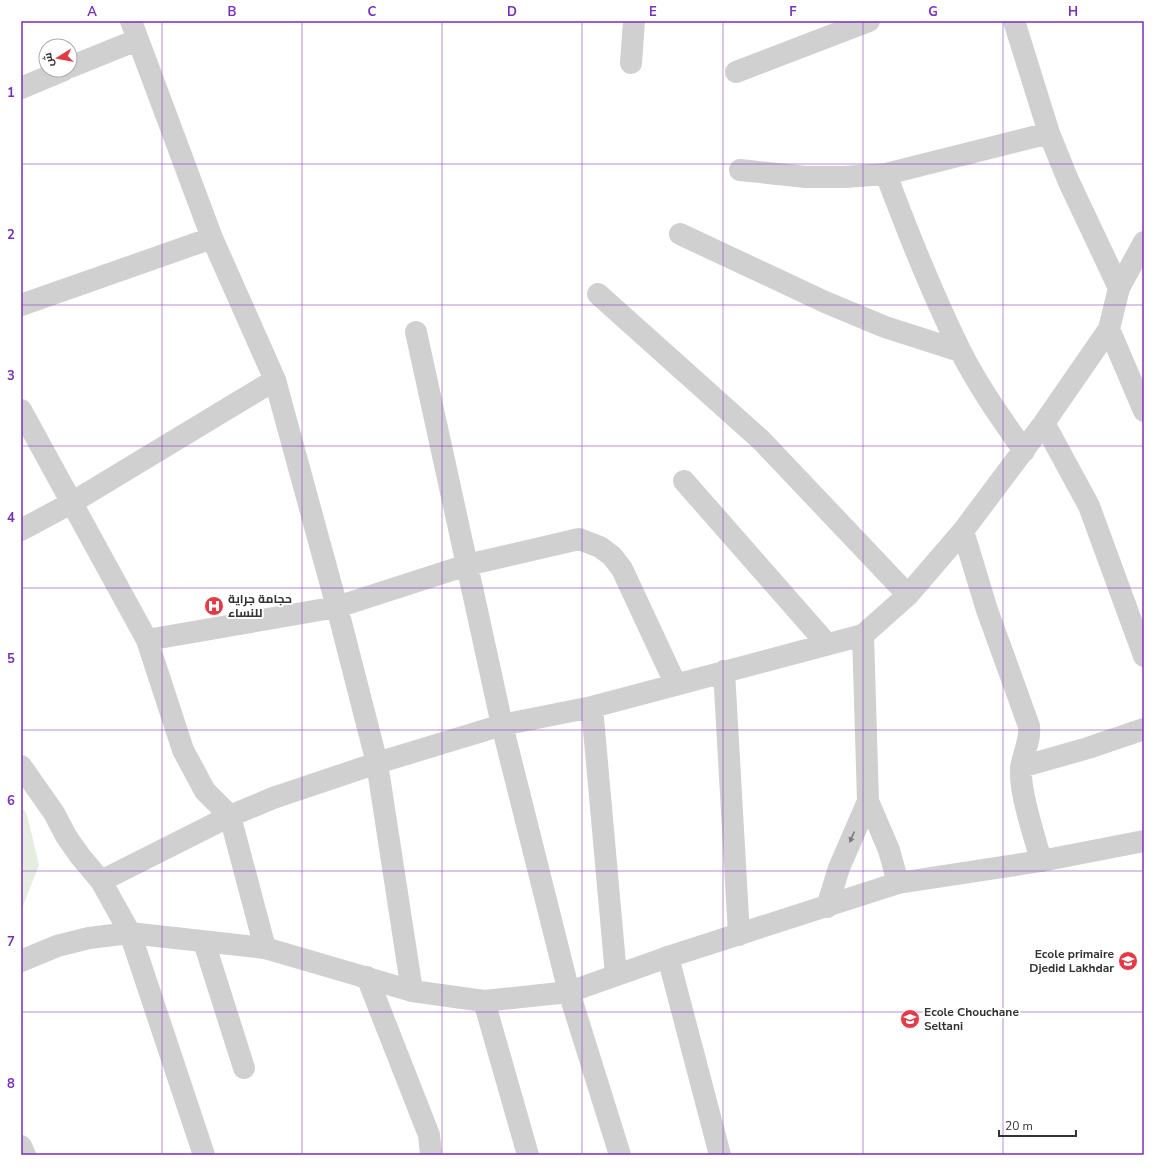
<svg xmlns="http://www.w3.org/2000/svg" width="1165" height="1176" font-family="'Nunito Sans',Cairo,sans-serif">
	<style>
		.green { fill: #e6ecdf }
		.lines { fill: none; stroke-linecap: round; stroke-linejoin: round }
		.minor { stroke: #d0d0d0; stroke-width: 22 }
		.tertiary { stroke: #d0d0d0; stroke-width: 22 }
		.oneway { fill: #7a7a7a }
		.grid { fill: none; stroke: #7b2cbf; stroke-width: 1; stroke-opacity: 0.55 }
		.labels { text-anchor: middle; dominant-baseline: central; stroke-width: 4; stroke-linejoin: round; paint-order: stroke }
		.poi-label { font-size: 12px; font-weight: bold; fill: #333; stroke: #fff; text-anchor: start }
		.neatline { fill: none; stroke: #7b2cbf; stroke-width: 1.5 }
		.grid-label { font-size: 13px; text-anchor: middle; font-weight: bold; fill: #7b2cbf }
	</style>
	<rect width="100%" height="100%" fill="#fff"/>
	<path class="green" d="M 21,805 L 27,815 L 39,865 L 21,911 Z"/>
	<g class="lines">
		<path class="minor" d="M 131,21 L 212,238 L 275,380 L 337,607 L 377,763 L 412,991
			M 1014,21 L 1049,133 L 1068,180 L 1119,288
			M 631,63 L 634,21
			M 70,67 L 137,40
			M 736,72 L 869,21
			M 21,88 L 64,70
			M 740,170 L 806,177 L 845,177 L 886,174 L 1049,133
			M 886,174 C 908,233 932,293 960,350 C 978,386 1001,418 1024,451
			M 680,234 L 825,302 L 885,327 L 960,351
			M 598,294 L 761,440 L 908,595
			M 21,305 L 212,238
			M 1109,329 L 1144,411
			M 416,332 L 502,725 L 569,992 L 620,1155
			M 21,410 L 147,640 L 183,750 L 205,791 L 230,816 L 265,948
			M 1044,423 L 1089,506 L 1144,656
			M 684,481 L 827,644
			M 21,530 L 73,502 L 275,380
			M 963,531 L 987,610 L 1029,726 C 1031,744 1020,757 1021,774 C 1021,798 1035,837 1041,861
			M 863,635 L 868,801 L 889,850 L 898,883
			M 147,640 L 337,607 L 467,565 L 579,539 L 600,547 L 612,556 L 622,569 L 676,685
			M 724,671 L 739,935
			M 592,707 L 616,975
			M 21,766 L 54,813 L 66,836 L 80,856 L 101,881 L 130,933 L 204,1155
			M 1021,767 L 1088,748 L 1144,729
			M 101,881 L 230,816 L 273,798 L 377,763 L 502,725 L 592,707 L 863,635 L 908,595 L 963,531 L 1044,423 L 1109,329 L 1119,288 L 1144,242
			M 827,907 L 839,868 L 868,801
			M 204,942 L 244,1068
			M 668,957 L 720,1155
			M 367,977 L 429,1135 L 431,1155
			M 484,1001 L 528,1155
			M 21,1146 L 25,1155"/>
		<path class="tertiary" d="M 21,961 L 57,946 L 89,938 L 130,933 L 265,948 L 412,991 L 484,1001 L 569,992 L 668,957 L 898,883 L 1041,861 L 1144,841"/>
	</g>
	<defs><path id="oneway-solid" d="M-6-.8H1V-3.2L6.5 0L1 3.2V.8H-6Z"/></defs>
	<use class="oneway" href="#oneway-solid" transform="translate(852 837) rotate(114)"/>
	<path class="grid" d="M 162,21 L 162,1155M 302,21 L 302,1155M 442,21 L 442,1155M 582,21 L 582,1155M 723,21 L 723,1155M 863,21 L 863,1155M 1003,21 L 1003,1155M 21,164 L 1144,164M 21,305 L 1144,305M 21,446 L 1144,446M 21,588 L 1144,588M 21,730 L 1144,730M 21,871 L 1144,871M 21,1012 L 1144,1012"/>
	<defs>
		<g id="hospital-disc" transform="scale(1)"><circle r="9.5" fill="#e63946" stroke="#fff"/><path d="M-5-5h3v3.5h4V-5h3V5h-3V1.5h-4V5h-3Z" fill="#fff"/></g>
		<g id="school-disc" transform="scale(1)"><circle r="9.5" fill="#e63946" stroke="#fff"/><path d="M0-5L7-2L0 1L-7-2ZM-4 1L0 2.5L4 1V4Q0 6-4 4Z" fill="#fff"/></g>
	</defs>
	<g fill-rule="evenodd">
		<use href="#hospital-disc" x="214" y="606"/>
		<use href="#school-disc" x="1128" y="961"/>
		<use href="#school-disc" x="910" y="1019"/>
	</g>
	<g class="labels">
		<g class="poi-label">
			<text x="228" y="599">حجامة جراية<tspan x="228" dy="14">للنساء</tspan></text>
			<text x="1114" y="954" text-anchor="end">Ecole primaire<tspan x="1114" dy="14">Djedid Lakhdar</tspan></text>
			<text x="924" y="1012">Ecole Chouchane<tspan x="924" dy="14">Seltani</tspan></text>
		</g>
	</g>
	<rect width="1165" height="1176" fill="none" stroke="#ffffff" stroke-width="44"/>
	<g transform="translate(58 58) rotate(259)"><circle r="19" fill="#ffffff" stroke="#adadad"/>
	<path d="M0-3L7 15L0 10L-7 15Z" fill="#e63946"/>
	<text y="-6" font-size="11" font-weight="bold" text-anchor="middle" fill="#333333">ش</text>
	</g>
	<path d="M999 1130v6h77v-6" fill="none" stroke="#333333" stroke-width="2"/>
	<text x="1005" y="1130" font-size="12" fill="#333333" stroke="#ffffff" stroke-width="3" paint-order="stroke">20 m</text>
	<rect x="22" y="22" width="1121" height="1132" class="neatline"/>
	<g class="grid-label">
		<text x="92" y="16">A</text>
		<text x="232" y="16">B</text>
		<text x="372" y="16">C</text>
		<text x="512" y="16">D</text>
		<text x="653" y="16">E</text>
		<text x="793" y="16">F</text>
		<text x="933" y="16">G</text>
		<text x="1073" y="16">H</text>
		<text x="11" y="97">1</text>
		<text x="11" y="239">2</text>
		<text x="11" y="380">3</text>
		<text x="11" y="522">4</text>
		<text x="11" y="663">5</text>
		<text x="11" y="805">6</text>
		<text x="11" y="946">7</text>
		<text x="11" y="1088">8</text>
	</g>
</svg>
